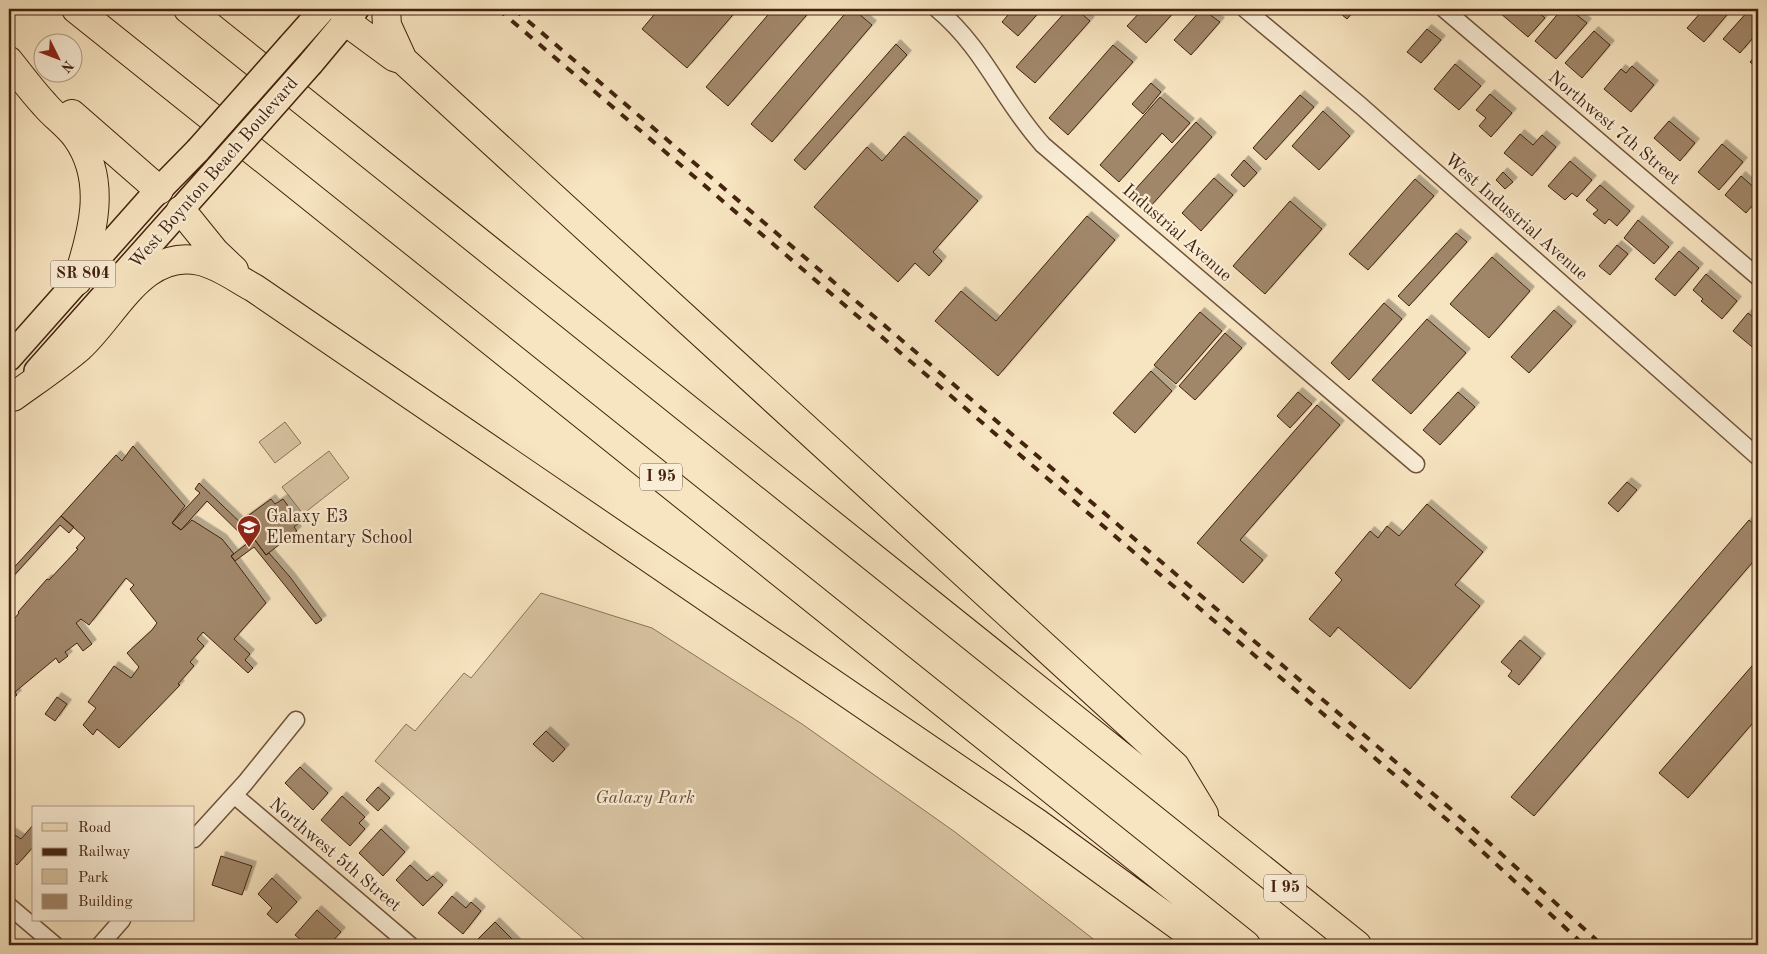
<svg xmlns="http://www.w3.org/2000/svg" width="1767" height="954" font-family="'Old Standard TT',serif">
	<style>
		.green { fill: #d8c3a2; stroke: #8e7358 }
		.building { fill: #a1876b; stroke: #43230e; filter: url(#shadow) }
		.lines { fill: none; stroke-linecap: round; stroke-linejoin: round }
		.minor-casing { stroke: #70533a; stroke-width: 19 }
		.primary-casing { stroke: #43230e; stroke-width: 28 }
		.motorway-casing { stroke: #43230e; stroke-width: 30 }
		.minor { stroke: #faedd6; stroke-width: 16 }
		.primary { stroke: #f7e4c0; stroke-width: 25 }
		.motorway { stroke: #f7e4c0; stroke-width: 28 }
		.rail { stroke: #43230e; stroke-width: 4; stroke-dasharray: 9 9; stroke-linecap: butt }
		.primary-bridge-casing { stroke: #43230e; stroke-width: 28; stroke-linecap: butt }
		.primary-bridge { stroke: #f7e4c0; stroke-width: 25 }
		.labels { text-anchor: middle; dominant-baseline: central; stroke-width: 4.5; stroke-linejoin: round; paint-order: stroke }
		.shield { fill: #faedd6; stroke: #7a604a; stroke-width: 1 }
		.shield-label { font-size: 16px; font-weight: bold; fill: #43230e }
		.street-label { font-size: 18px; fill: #43230e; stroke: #faedd6 }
		.poi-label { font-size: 18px; fill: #43230e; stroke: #faedd6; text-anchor: start }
		.park-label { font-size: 18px; font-style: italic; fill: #684b33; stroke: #faedd6 }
	</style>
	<defs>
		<filter id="shadow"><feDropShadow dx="4.5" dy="-4.5" stdDeviation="0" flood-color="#0004"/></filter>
	</defs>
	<rect width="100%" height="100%" fill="#f7e4c0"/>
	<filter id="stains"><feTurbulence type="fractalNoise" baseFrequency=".004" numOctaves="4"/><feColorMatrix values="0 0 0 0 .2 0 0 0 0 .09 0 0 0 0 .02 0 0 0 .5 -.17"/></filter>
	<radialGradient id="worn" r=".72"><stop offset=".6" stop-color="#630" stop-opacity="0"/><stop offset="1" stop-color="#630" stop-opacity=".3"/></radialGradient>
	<path class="green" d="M 285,422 L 301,443 L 275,463 L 259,442 Z
		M 329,451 L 349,478 L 303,514 L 282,487 Z
		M 541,593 L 652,628 L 802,724 L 955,832 L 1101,945 L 591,945 L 375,761 L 406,724 L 415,731 L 464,673 L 471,678 Z"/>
	<path class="building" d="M 659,9 L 738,9 L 687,68 L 642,29 Z
		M 773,9 L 812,9 L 728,106 L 706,87 Z
		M 849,9 L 853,9 L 872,25 L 772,142 L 751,124 Z
		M 1013,9 L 1042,9 L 1018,36 L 1002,22 Z
		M 1068,9 L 1076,9 L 1090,21 L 1035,83 L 1016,67 Z
		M 1143,9 L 1177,9 L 1146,43 L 1127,26 Z
		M 1202,9 L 1220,22 L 1191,55 L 1174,40 Z
		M 1335,9 L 1356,9 L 1347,19 Z
		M 1503,9 L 1534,9 L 1545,18 L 1528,37 L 1500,13 Z
		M 1562,9 L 1569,9 L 1587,23 L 1556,59 L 1535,41 Z
		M 1704,9 L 1732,9 L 1704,42 L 1687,28 Z
		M 1750,9 L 1758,11 L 1758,32 L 1740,53 L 1723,39 Z
		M 1427,29 L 1441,40 L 1421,63 L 1407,52 Z
		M 1594,31 L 1610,45 L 1582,78 L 1565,63 Z
		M 896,44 L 907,55 L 805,170 L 794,160 Z
		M 1113,45 L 1133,62 L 1068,135 L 1049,118 Z
		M 1758,53 L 1758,69 L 1750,62 Z
		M 1455,64 L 1481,86 L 1459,110 L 1434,89 Z
		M 1632,66 L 1654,85 L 1631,112 L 1604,89 L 1621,69 L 1626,73 Z
		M 1151,83 L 1161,92 L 1143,114 L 1132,104 Z
		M 1490,94 L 1512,113 L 1491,137 L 1479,126 L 1486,118 L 1476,110 Z
		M 1300,95 L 1314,107 L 1266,160 L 1253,148 Z
		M 1160,97 L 1190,123 L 1172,143 L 1162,133 L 1119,182 L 1100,165 Z
		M 1323,111 L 1350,136 L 1319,170 L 1292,146 Z
		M 1669,121 L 1695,143 L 1680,161 L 1654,138 Z
		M 1196,122 L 1212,137 L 1150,207 L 1133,192 Z
		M 1520,134 L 1533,145 L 1542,135 L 1556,147 L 1532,176 L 1504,153 Z
		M 904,136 L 978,201 L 933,252 L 942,261 L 929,276 L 915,263 L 898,282 L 814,207 L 867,147 L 882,161 Z
		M 1722,144 L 1743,162 L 1719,190 L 1698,172 Z
		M 1244,160 L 1257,173 L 1244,187 L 1231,175 Z
		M 1570,161 L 1592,180 L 1577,197 L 1572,193 L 1565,200 L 1548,186 Z
		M 1503,172 L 1513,182 L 1505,189 L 1496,180 Z
		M 1741,176 L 1758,191 L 1758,199 L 1746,213 L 1725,195 Z
		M 1214,178 L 1233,195 L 1201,231 L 1182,213 Z
		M 1415,179 L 1434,196 L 1368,270 L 1349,254 Z
		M 1600,185 L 1630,211 L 1617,226 L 1609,219 L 1605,224 L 1593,214 L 1598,210 L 1586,200 Z
		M 1290,201 L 1322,229 L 1265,294 L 1233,266 Z
		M 1087,216 L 1115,240 L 998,376 L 935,321 L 961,291 L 996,321 Z
		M 1638,220 L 1669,247 L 1654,264 L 1624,238 Z
		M 1456,233 L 1467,242 L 1409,306 L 1398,296 Z
		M 1617,245 L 1628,254 L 1610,275 L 1599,266 Z
		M 1679,251 L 1699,268 L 1675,296 L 1655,279 Z
		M 1492,257 L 1530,291 L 1489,338 L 1450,304 Z
		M 1706,274 L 1737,301 L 1722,319 L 1701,301 L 1703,299 L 1693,290 Z
		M 1384,303 L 1402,319 L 1349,380 L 1331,363 Z
		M 1554,310 L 1572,326 L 1529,373 L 1511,357 Z
		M 1200,312 L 1222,331 L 1176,384 L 1154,365 Z
		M 1748,313 L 1758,321 L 1757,351 L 1733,331 Z
		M 1427,319 L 1466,353 L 1411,414 L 1372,380 Z
		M 1225,333 L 1242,348 L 1195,400 L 1179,386 Z
		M 1151,371 L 1172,391 L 1135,433 L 1113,413 Z
		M 1298,392 L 1312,404 L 1290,428 L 1277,416 Z
		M 1458,392 L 1475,407 L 1440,445 L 1423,430 Z
		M 1317,405 L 1340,425 L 1240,540 L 1263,560 L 1243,583 L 1197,543 Z
		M 133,446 L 185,506 L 172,523 L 181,530 L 192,520 L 222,539 L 234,554 L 231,556 L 266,603 L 234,639 L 250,654 L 245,660 L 253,668 L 248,673 L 203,632 L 197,639 L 204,646 L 190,662 L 194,666 L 178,684 L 180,685 L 119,748 L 97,729 L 93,735 L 83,725 L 96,708 L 88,702 L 114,666 L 131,678 L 139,667 L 127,653 L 152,630 L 157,623 L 130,589 L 134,585 L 126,578 L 89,625 L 81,619 L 76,623 L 92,644 L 83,651 L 77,643 L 65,652 L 68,656 L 59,663 L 56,658 L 15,692 L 17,695 L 9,701 L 9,625 L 19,613 L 18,612 L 47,579 L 49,580 L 78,549 L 76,548 L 85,538 L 61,516 L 116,455 L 122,461 Z
		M 1627,482 L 1637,490 L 1618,512 L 1608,503 Z
		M 199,483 L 245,527 L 266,555 L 269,553 L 290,577 L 322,620 L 316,624 L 254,547 L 235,561 L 231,556 L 249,542 L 207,501 L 181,530 L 172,523 L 200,493 L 195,489 Z
		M 271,499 L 275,504 L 283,499 L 300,522 L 294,527 L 297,531 L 266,555 L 241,521 Z
		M 1427,504 L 1483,552 L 1455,585 L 1480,606 L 1410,689 L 1338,627 L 1330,637 L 1309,619 L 1342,580 L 1335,573 L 1370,531 L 1378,538 L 1387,526 L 1399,536 Z
		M 61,516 L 74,527 L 69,533 L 60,525 L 9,581 L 9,573 Z
		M 1749,520 L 1758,528 L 1758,556 L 1534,816 L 1511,797 Z
		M 1520,640 L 1541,658 L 1519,685 L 1508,676 L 1512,671 L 1501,662 Z
		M 1758,659 L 1758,717 L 1688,798 L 1659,773 Z
		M 57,697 L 67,704 L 55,721 L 45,714 Z
		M 546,731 L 565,749 L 553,762 L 533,744 Z
		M 300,767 L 328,793 L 313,810 L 285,783 Z
		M 378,787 L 390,798 L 378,811 L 366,800 Z
		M 342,796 L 365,817 L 359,823 L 365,829 L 350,846 L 321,820 Z
		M 33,825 L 34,846 L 17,865 L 9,858 L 9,831 L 21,839 Z
		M 381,829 L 405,852 L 383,876 L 359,853 Z
		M 221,856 L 252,866 L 242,895 L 212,885 Z
		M 410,865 L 427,881 L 433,876 L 443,885 L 423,906 L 396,880 Z
		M 272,878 L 297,902 L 277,923 L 267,914 L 272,908 L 258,894 Z
		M 452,896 L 466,908 L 471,902 L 481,911 L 463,934 L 438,913 Z
		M 317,910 L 341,932 L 329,945 L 307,945 L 295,935 Z
		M 495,922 L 518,945 L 474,943 Z"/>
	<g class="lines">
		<g class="minor-casing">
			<path id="minor" d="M 937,9 C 985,49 1002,100 1043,145 L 1416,464
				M 1245,9 L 1361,106 L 1758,457
				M 1444,9 L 1758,277
				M 234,795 L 410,945
				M 194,839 L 245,783 L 296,720
				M 9,906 L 55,945
				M 100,945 L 122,920"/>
		</g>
		<g class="primary-casing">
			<path id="primary" d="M 291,45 L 323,9
				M 311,63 L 356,9
				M 9,358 L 151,198 L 198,150
				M 37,371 L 218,168"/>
		</g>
		<g class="motorway-casing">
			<path id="motorway" d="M 76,9 L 1246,945
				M 188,9 L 1357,945
				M 386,9 L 387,25 L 403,60 L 1175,766 L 1204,814
				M 345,21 L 394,57 L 403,60
				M 9,61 C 21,76 32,91 45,105 C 55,117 68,125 77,138 C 108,182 92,235 77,281
				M 72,114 L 159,190
				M 181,210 L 215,252 L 234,270
				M 13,397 C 35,381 59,365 80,347 C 115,315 143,248 200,261 C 219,265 237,279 254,288 L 1037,823 L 1205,945"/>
		</g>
		<use href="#minor" class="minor"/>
		<use href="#primary" class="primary"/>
		<use href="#motorway" class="motorway"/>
		<path class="rail" d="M 498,9 L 1459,830 L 1584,945
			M 514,9 L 1466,822 L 1602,945"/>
		<g class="primary-bridge-casing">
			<path id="primary-bridge" d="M 198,150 L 291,45
				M 218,168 L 311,63"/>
		</g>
		<use href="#primary-bridge" class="primary-bridge"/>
	</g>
	<defs>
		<g id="school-pin" transform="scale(1.25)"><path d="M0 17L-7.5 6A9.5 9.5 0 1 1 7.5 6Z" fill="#8f2418" stroke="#faedd6"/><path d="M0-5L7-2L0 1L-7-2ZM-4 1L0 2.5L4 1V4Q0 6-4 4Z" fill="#fff"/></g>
	</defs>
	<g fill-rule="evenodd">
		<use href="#school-pin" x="249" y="527"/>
	</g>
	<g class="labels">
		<g class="shield">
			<rect x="50.5" y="260.5" width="65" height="27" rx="4"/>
			<rect x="640" y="463.5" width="42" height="27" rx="4"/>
			<rect x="1264" y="874.5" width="42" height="27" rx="4"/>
		</g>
		<g class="shield-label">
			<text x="83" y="274">SR 804</text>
			<text x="661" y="477">I 95</text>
			<text x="1285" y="888">I 95</text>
		</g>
		<g class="street-label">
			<text transform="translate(1614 128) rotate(40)">Northwest 7th Street</text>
			<text transform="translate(214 173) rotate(-49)">West Boynton Beach Boulevard</text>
			<text transform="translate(1516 217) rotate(41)">West Industrial Avenue</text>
			<text transform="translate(1177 233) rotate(41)">Industrial Avenue</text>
			<text transform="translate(335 855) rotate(40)">Northwest 5th Street</text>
		</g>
		<g class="poi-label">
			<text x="266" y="517">Galaxy E3<tspan x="266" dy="21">Elementary School</tspan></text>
		</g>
		<g class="park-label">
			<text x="645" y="798">Galaxy Park</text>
		</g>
	</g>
	<rect width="1767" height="954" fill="none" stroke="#f7e4c0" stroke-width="30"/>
	<rect x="10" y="10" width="1747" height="934" fill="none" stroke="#43230e" stroke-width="2.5"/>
	<rect x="15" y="15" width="1737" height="924" fill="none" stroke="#43230e"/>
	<rect x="32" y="806" width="162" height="115" fill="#faedd6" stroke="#b19c86"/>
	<rect x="42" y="823" width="25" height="8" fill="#f7e4c0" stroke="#b19c86"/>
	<text x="78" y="832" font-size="15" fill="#43230e">Road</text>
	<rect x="42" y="848" width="25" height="8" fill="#43230e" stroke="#b19c86"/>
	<text x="78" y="856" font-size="15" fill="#43230e">Railway</text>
	<rect x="42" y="869" width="25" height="15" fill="#d8c3a2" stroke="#b19c86"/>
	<text x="78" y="882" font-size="15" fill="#43230e">Park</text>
	<rect x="42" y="894" width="25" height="15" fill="#a1876b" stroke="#b19c86"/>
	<text x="78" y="906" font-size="15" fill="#43230e">Building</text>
	<g transform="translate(58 58) rotate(132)"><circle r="24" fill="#faedd6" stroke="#b19c86"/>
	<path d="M0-4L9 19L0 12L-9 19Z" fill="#8f2418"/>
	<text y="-8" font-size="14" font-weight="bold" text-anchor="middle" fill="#43230e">N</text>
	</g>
	<rect width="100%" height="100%" filter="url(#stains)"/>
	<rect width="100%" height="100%" fill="url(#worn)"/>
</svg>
